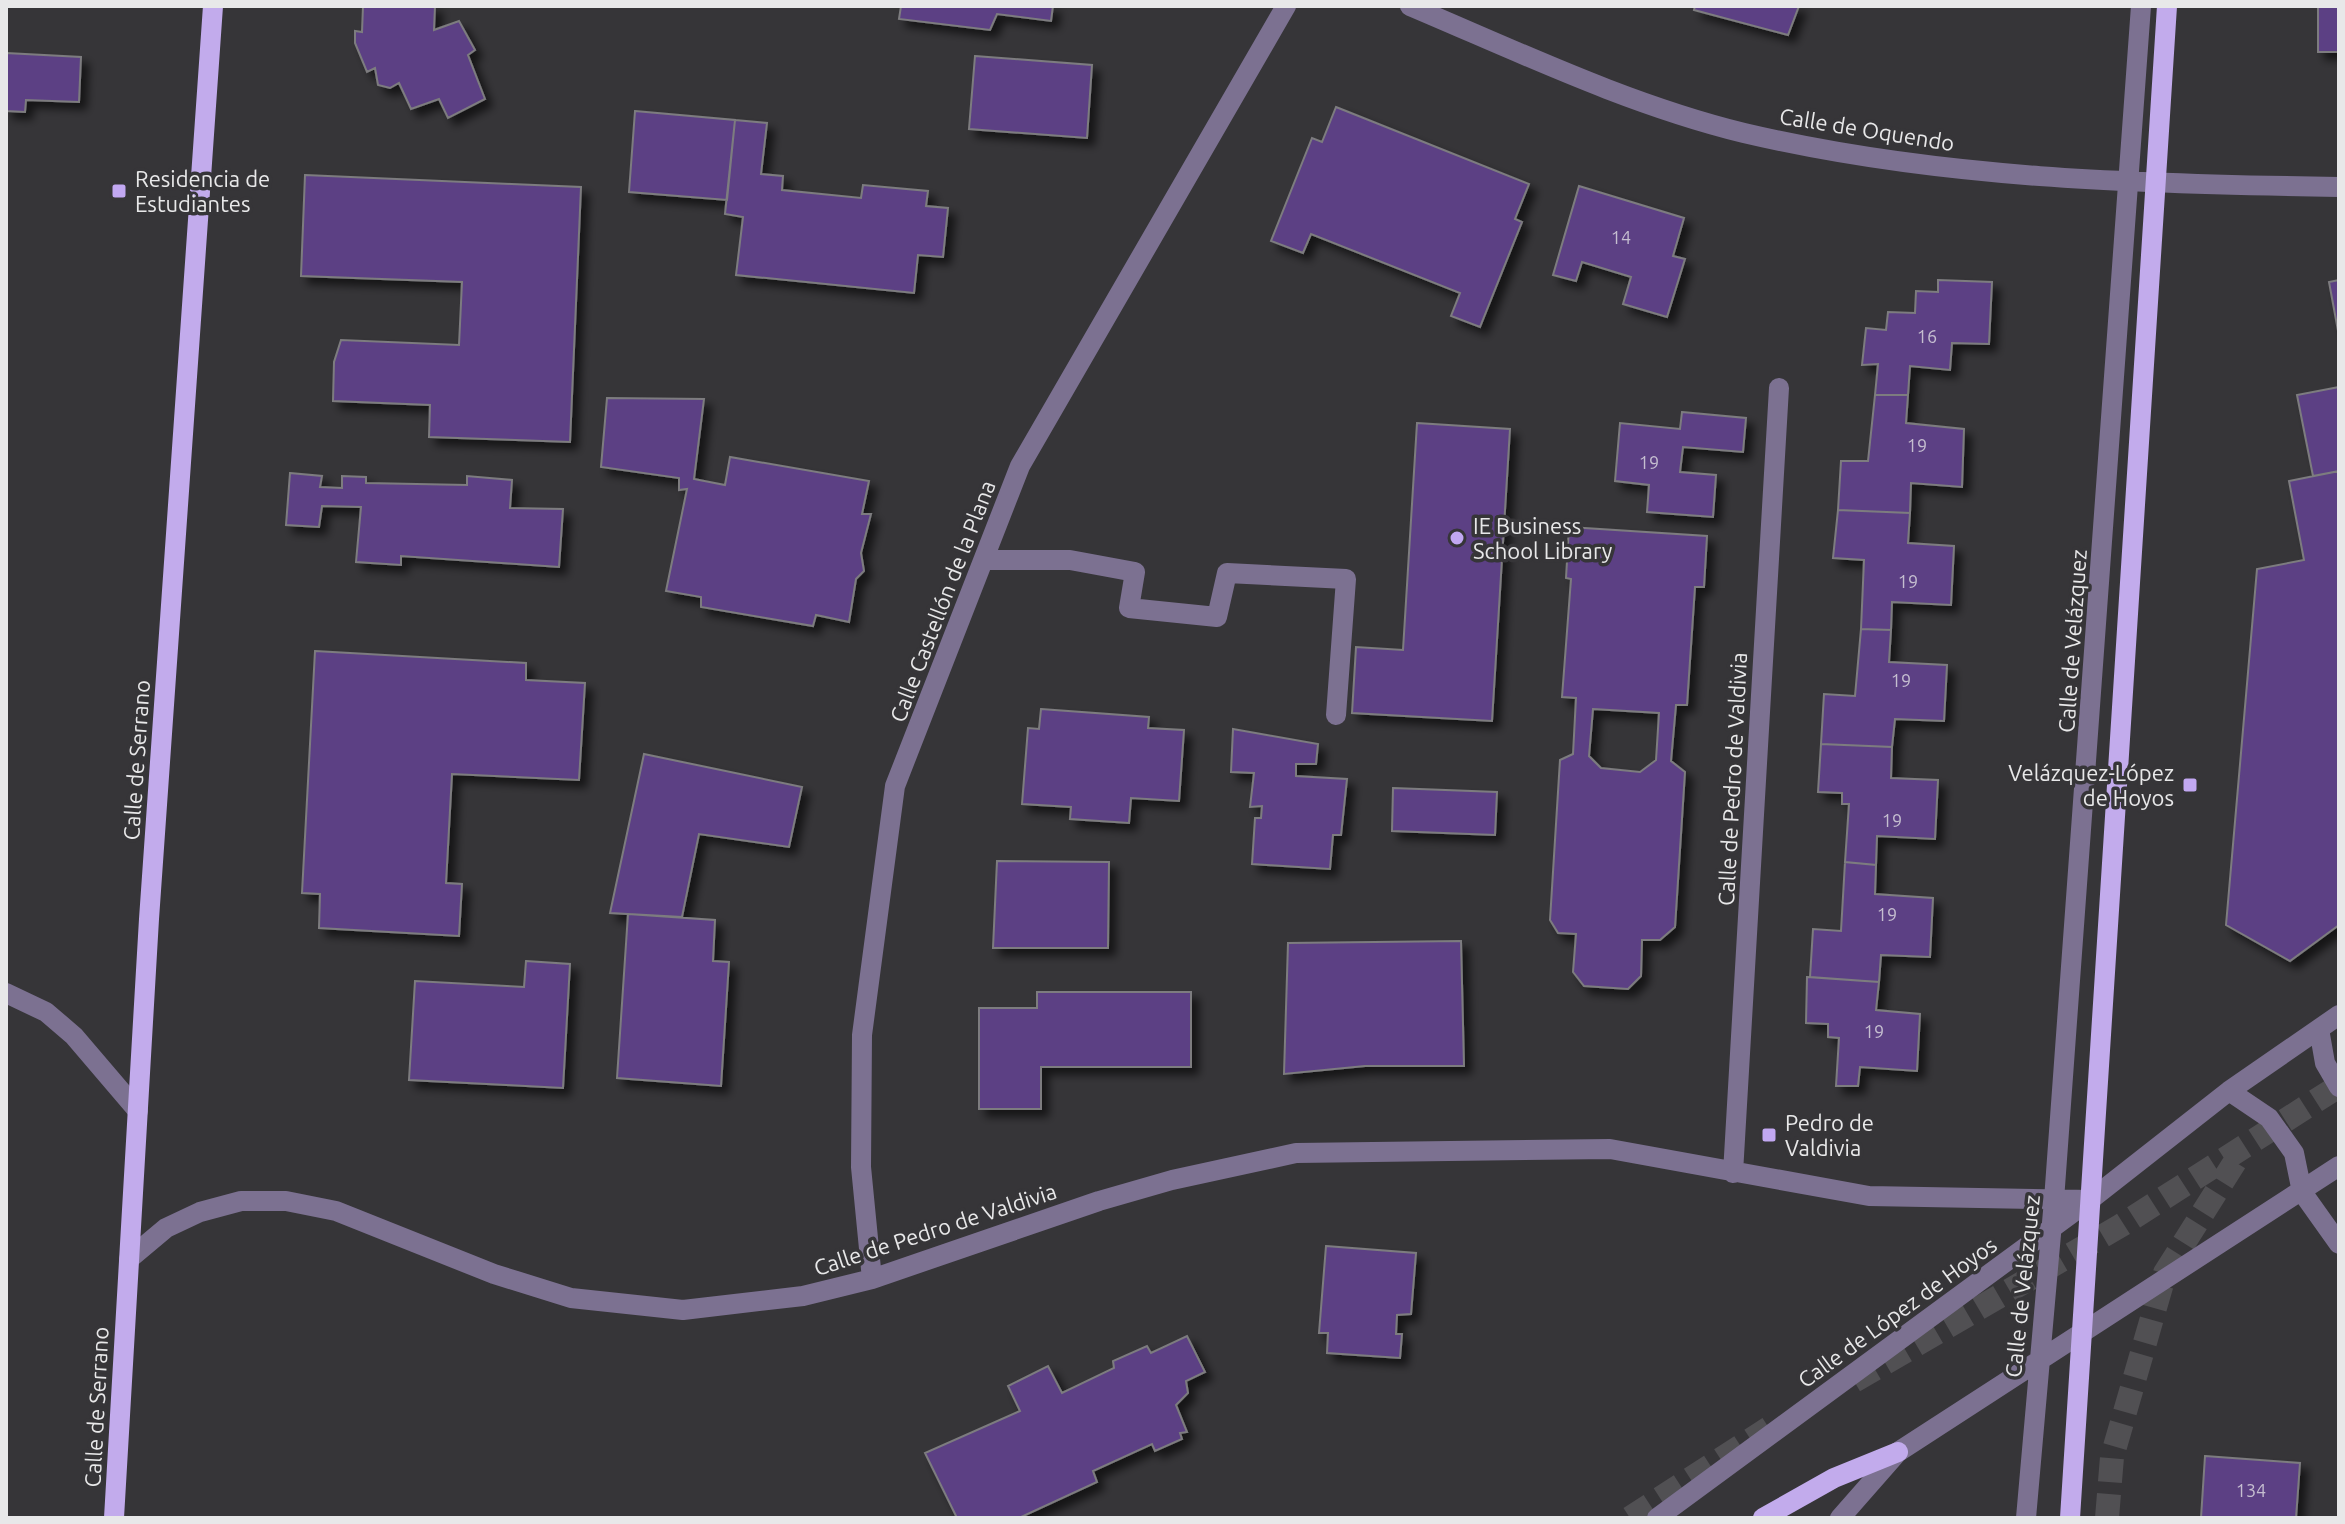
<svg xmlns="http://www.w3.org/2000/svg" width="2345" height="1524" font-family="Ubuntu,sans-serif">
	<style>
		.building { fill: #5b4184; stroke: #7d7c7f; stroke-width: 2; fill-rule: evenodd; filter: url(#shadow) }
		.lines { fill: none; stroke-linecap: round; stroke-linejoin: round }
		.highway-tunnel { stroke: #515053; stroke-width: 24; stroke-dasharray: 24 12; stroke-linecap: butt }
		.minor { stroke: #7c7191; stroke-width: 20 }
		.major { stroke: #c2abec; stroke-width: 20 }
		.poi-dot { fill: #c2a8f2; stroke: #363538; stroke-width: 3 }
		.labels { text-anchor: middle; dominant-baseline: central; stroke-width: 7; stroke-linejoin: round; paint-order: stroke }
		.number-label { font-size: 18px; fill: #c5bed0 }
		.street-label { font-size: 22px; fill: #e8e8e9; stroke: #363538 }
		.poi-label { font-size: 22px; fill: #e8e8e9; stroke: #363538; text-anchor: start }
	</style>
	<defs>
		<filter id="shadow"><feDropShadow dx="7" dy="7" stdDeviation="4" flood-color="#0009"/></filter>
	</defs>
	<rect width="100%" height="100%" fill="#363538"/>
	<path class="building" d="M 363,6 L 435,6 L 434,30 L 459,21 L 475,50 L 468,55 L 485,99 L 448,118 L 439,99 L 411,109 L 399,83 L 390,88 L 378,85 L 375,68 L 367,72 L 355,43 L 355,31 L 362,32 Z
		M 901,6 L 1053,6 L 1051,21 L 997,14 L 990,30 L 899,19 Z
		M 1695,6 L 1799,6 L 1788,35 L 1694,10 Z
		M 2318,6 L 2339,6 L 2339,52 L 2318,52 Z
		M 6,53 L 81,57 L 79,102 L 26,100 L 25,112 L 6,111 Z
		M 975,56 L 1092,65 L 1087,138 L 969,129 Z
		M 1336,107 L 1529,184 L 1515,219 L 1522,222 L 1480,327 L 1451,316 L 1460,293 L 1311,234 L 1303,253 L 1271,241 L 1312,138 L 1322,142 Z
		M 635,111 L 735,120 L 727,200 L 629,192 Z
		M 735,120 L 767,123 L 761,174 L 783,176 L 782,190 L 861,198 L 863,185 L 928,191 L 926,206 L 948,208 L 943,257 L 918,255 L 914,293 L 736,275 L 743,217 L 725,214 Z
		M 305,175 L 581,187 L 570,442 L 429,437 L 430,405 L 333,401 L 334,362 L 341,340 L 459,345 L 462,282 L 301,276 Z
		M 1579,186 L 1684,218 L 1673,256 L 1685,259 L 1667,317 L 1623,304 L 1631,277 L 1582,262 L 1576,281 L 1553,275 Z
		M 1938,280 L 1992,282 L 1989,344 L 1952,343 L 1950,370 L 1910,366 L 1908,395 L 1875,395 L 1878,364 L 1862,365 L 1866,328 L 1886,330 L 1888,312 L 1915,313 L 1916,291 L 1938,292 Z
		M 2339,280 L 2339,336 L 2329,282 Z
		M 2339,387 L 2339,471 L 2313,476 L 2297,395 Z
		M 1875,395 L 1908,395 L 1906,423 L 1964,429 L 1962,487 L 1911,483 L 1910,513 L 1838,510 L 1841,461 L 1868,461 Z
		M 607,398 L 704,399 L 694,479 L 725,485 L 730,457 L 869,481 L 862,514 L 871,514 L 861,553 L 864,571 L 856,579 L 849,622 L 816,615 L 813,626 L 701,607 L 701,597 L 666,591 L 687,489 L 679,490 L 679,478 L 601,467 Z
		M 1682,412 L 1746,418 L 1743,452 L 1683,447 L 1680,472 L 1716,475 L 1713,517 L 1647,512 L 1649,485 L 1615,481 L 1620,423 L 1680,429 Z
		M 1417,423 L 1510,429 L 1492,721 L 1352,713 L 1356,647 L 1403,650 Z
		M 2339,471 L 2339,925 L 2290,961 L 2226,925 L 2257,569 L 2304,560 L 2289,481 Z
		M 290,473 L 322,476 L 320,487 L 342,488 L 342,476 L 366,477 L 366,483 L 467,485 L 467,476 L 512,480 L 510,508 L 563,509 L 559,567 L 401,556 L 401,565 L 356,562 L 361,507 L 322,506 L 319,527 L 286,525 Z
		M 1838,510 L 1910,513 L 1908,543 L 1954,546 L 1951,605 L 1892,602 L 1891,630 L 1861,629 L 1864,560 L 1833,558 Z
		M 1569,527 L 1707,536 L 1704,587 L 1695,587 L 1687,705 L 1676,705 L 1671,761 L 1685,772 L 1675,927 L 1660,940 L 1642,940 L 1641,976 L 1628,989 L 1584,986 L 1573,972 L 1576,934 L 1558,933 L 1550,920 L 1560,760 L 1573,754 L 1576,698 L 1562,697 L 1571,579 L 1566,578 ZM 1593,709 L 1659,713 L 1656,760 L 1640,772 L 1601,768 L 1589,756 Z
		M 1861,629 L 1891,630 L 1889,662 L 1947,665 L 1944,721 L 1895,719 L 1892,747 L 1821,744 L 1824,694 L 1855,696 Z
		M 315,651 L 526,663 L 526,680 L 585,683 L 579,780 L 452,774 L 446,883 L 462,884 L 459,936 L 319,928 L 320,894 L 302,893 Z
		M 1041,709 L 1149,717 L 1148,728 L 1184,730 L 1179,801 L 1131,798 L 1129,823 L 1070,819 L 1071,807 L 1022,804 L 1028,728 L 1039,729 Z
		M 1233,729 L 1318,744 L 1316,764 L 1296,764 L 1296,776 L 1347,779 L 1341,835 L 1333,835 L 1330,869 L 1252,864 L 1255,818 L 1261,818 L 1262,806 L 1250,807 L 1254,773 L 1231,772 Z
		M 1821,744 L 1892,747 L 1891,778 L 1938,780 L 1935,839 L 1877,836 L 1876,865 L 1845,862 L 1849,804 L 1842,804 L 1842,793 L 1818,792 Z
		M 644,754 L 802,787 L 789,847 L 699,834 L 682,917 L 610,913 Z
		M 1393,788 L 1497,792 L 1495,835 L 1392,831 Z
		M 997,861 L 1109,862 L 1108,948 L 993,948 Z
		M 1845,862 L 1876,865 L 1875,894 L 1933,898 L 1930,957 L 1881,955 L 1879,982 L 1810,977 L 1813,929 L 1841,931 Z
		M 628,914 L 715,920 L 713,961 L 729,962 L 721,1086 L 617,1078 Z
		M 1461,941 L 1464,1066 L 1365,1066 L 1284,1074 L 1288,943 Z
		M 526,961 L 570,964 L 563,1088 L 409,1080 L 415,981 L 524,987 Z
		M 1807,977 L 1879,982 L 1876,1010 L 1920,1014 L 1917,1071 L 1860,1067 L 1858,1086 L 1836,1086 L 1839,1038 L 1828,1037 L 1828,1024 L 1806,1023 Z
		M 1037,992 L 1191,992 L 1191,1067 L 1041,1067 L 1041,1109 L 979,1109 L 979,1008 L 1037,1008 Z
		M 1326,1246 L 1416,1253 L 1411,1314 L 1397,1315 L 1396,1334 L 1402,1334 L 1400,1358 L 1327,1353 L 1328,1333 L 1319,1333 Z
		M 1187,1336 L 1205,1372 L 1186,1381 L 1188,1393 L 1176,1405 L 1187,1432 L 1180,1433 L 1182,1439 L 1155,1451 L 1152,1444 L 1093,1471 L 1097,1482 L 1019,1518 L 957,1518 L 925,1453 L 1020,1411 L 1008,1386 L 1048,1366 L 1062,1393 L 1114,1368 L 1113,1361 L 1147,1346 L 1151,1353 Z
		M 2205,1456 L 2300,1463 L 2296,1518 L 2201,1518 Z"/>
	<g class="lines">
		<path class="highway-tunnel" d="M 1854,1381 L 2120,1226 L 2339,1086
			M 1630,1518 L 1769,1428
			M 2107,1518 L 2112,1457 L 2165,1273 L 2238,1157"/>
		<path class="minor" d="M 1410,6 C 1519,52 1629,105 1744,133 C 1940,179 2139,184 2339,187
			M 984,560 L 1070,560 L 1135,572 L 1129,608 L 1217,617 L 1227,573 L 1346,579 L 1336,715
			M 6,993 L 46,1012 L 74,1036 L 138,1111
			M 2319,1029 L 2325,1063 L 2339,1087
			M 2229,1091 L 2269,1118 L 2294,1153 L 2302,1192 L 2339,1244
			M 1733,1173 L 1779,388
			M 129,1259 L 166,1228 L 200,1212 L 241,1201 L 286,1201 L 336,1211 L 494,1274 L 571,1298 L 683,1310 L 803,1296 L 872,1279 L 1099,1201 L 1172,1180 L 1296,1153 L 1610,1149 L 1869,1196 L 2090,1200
			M 872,1279 L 861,1167 L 862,1035 L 895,786 L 1020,466 L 1286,6
			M 1657,1518 L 2090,1200 L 2229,1091 L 2339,1015
			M 1840,1518 L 1898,1452 L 2339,1166
			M 2026,1518 L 2054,1200 L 2141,6"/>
		<path class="major" d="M 114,1518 L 149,919 L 213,6
			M 1763,1518 L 1834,1478 L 1898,1452
			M 2070,1518 L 2167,6"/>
	</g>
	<g class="poi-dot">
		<rect x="111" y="183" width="16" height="16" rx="4"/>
		<circle cx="1457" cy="538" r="8"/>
		<rect x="2182" y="777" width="16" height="16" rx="4"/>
		<rect x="1761" y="1127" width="16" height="16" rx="4"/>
	</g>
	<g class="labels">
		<g class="number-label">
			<text x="1621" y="237">14</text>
			<text x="1927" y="336">16</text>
			<text x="1917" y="445">19</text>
			<text x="1649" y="462">19</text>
			<text x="1908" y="581">19</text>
			<text x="1901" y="680">19</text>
			<text x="1892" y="820">19</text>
			<text x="1887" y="914">19</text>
			<text x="1874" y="1031">19</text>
			<text x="2251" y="1490">134</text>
		</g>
		<g class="street-label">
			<text transform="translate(1867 129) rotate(9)">Calle de Oquendo</text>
			<text transform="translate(942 601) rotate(-69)">Calle Castellón de la Plana</text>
			<text transform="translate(2072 641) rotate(-86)">Calle de Velázquez</text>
			<text transform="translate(136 760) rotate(-86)">Calle de Serrano</text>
			<text transform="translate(1732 779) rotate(-87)">Calle de Pedro de Valdivia</text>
			<text transform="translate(935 1229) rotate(-18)">Calle de Pedro de Valdivia</text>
			<text transform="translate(2022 1286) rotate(-84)">Calle de Velázquez</text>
			<text transform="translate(1897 1312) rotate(-36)">Calle de López de Hoyos</text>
			<text transform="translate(96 1407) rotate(-87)">Calle de Serrano</text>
		</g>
		<g class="poi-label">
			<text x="135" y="178">Residencia de<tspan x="135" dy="25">Estudiantes</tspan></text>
			<text x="1473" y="525">IE Business<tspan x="1473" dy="25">School Library</tspan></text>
			<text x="2174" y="772" text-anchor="end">Velázquez-López<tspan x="2174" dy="25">de Hoyos</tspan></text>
			<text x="1785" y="1122">Pedro de<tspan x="1785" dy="25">Valdivia</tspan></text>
		</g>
	</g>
	<rect width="2345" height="1524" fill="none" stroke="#e8e8e9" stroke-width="16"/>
</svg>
